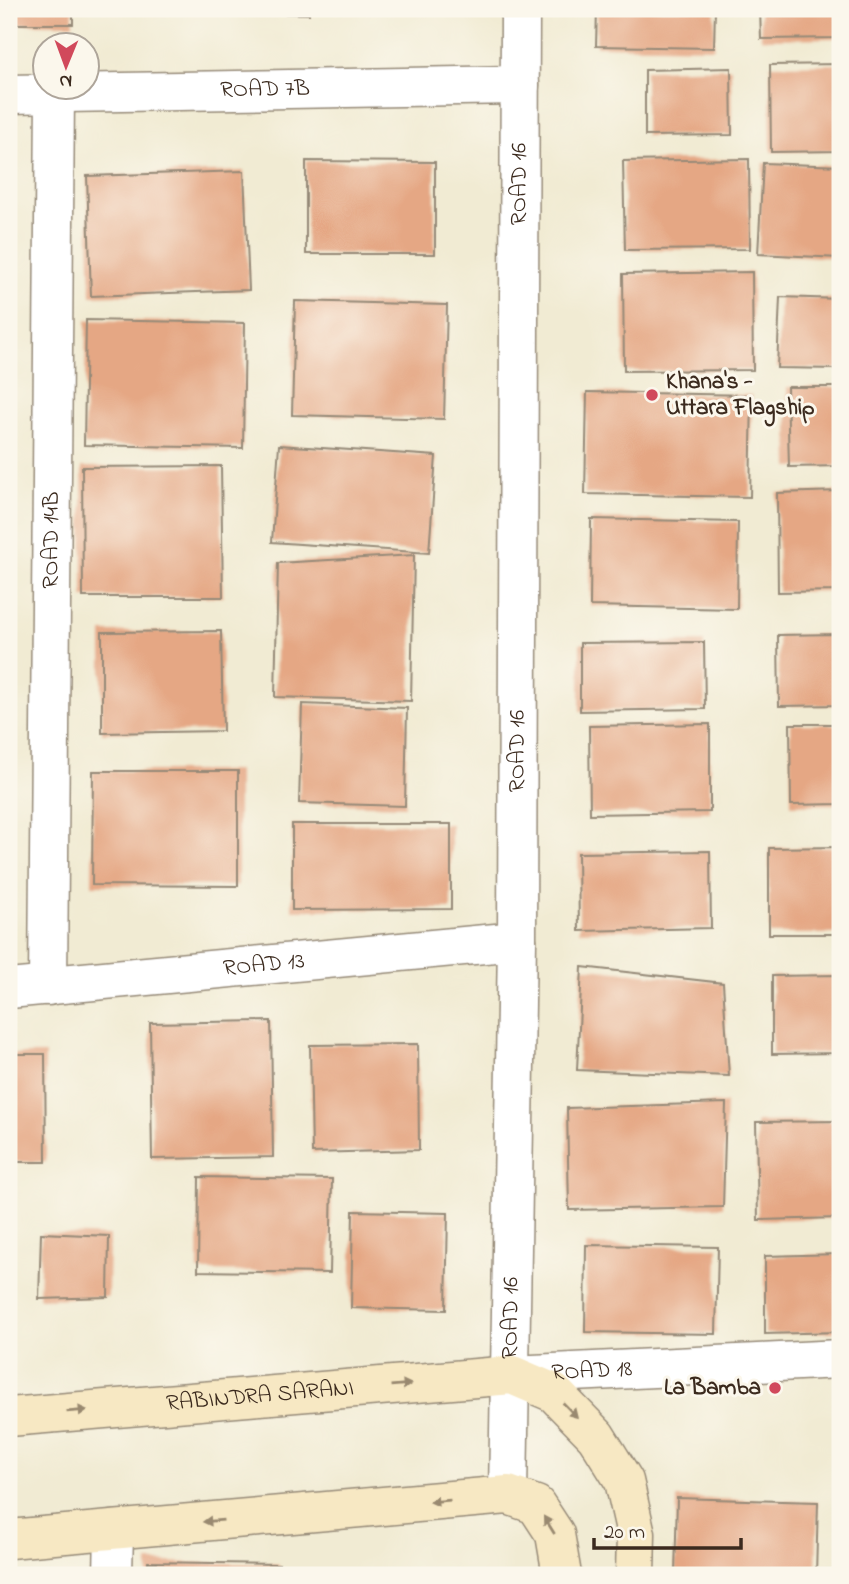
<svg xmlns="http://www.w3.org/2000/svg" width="849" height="1584" font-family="'Indie Flower',sans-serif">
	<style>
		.building { fill: #e5a784 }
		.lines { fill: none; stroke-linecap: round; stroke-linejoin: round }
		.street-casing { stroke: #968a78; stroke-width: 41 }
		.secondary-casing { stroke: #968a78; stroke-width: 41 }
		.street { stroke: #fff; stroke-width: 38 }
		.secondary { stroke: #f7e8c3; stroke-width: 38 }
		.oneway { fill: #998970 }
		.poi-dot { fill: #d1495b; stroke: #fbf7ec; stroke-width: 2.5 }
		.labels { text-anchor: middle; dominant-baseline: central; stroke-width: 6; stroke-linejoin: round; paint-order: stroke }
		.street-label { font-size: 23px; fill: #3b2a1e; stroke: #fbf7ec }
		.poi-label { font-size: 23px; font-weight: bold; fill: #3b2a1e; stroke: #fbf7ec; text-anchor: start }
	</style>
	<rect width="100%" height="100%" fill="#fbf7ec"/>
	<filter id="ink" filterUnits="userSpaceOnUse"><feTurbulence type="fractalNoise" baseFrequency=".0143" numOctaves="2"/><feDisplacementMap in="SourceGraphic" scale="14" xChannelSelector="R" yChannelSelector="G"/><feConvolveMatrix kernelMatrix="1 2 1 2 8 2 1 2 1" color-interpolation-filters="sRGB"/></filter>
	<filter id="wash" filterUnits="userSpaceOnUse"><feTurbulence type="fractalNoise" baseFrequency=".00686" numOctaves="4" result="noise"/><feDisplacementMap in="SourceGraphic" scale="28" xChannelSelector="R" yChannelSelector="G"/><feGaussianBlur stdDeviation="1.57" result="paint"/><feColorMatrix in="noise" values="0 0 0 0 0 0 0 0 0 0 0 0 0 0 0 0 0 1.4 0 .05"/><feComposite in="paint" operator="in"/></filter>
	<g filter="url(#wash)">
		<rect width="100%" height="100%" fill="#f1ebd3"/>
		<g id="blocks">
			<path class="building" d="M 9,9 L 73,9 L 73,24 L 9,24 Z
				M 199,9 L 309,9 L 309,14 L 199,12 Z
				M 597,9 L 715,9 L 714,48 L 596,46 Z
				M 760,9 L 840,9 L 840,38 L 761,39 Z
				M 840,64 L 840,151 L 771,152 L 770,65 Z
				M 731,68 L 732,135 L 645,136 L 645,70 Z
				M 749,159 L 750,249 L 625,250 L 623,161 Z
				M 306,161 L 435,162 L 435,254 L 306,254 Z
				M 763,163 L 840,166 L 840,258 L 758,254 Z
				M 244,171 L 249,290 L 91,296 L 87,176 Z
				M 752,272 L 753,370 L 624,371 L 623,274 Z
				M 780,297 L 840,299 L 840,369 L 777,368 Z
				M 295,301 L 447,305 L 444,419 L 292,415 Z
				M 86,320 L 245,323 L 243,448 L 84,445 Z
				M 787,387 L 840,387 L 840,466 L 789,467 Z
				M 587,392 L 752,395 L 750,497 L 585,494 Z
				M 279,445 L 436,456 L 429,553 L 272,542 Z
				M 221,466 L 223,597 L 83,597 L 82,467 Z
				M 840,491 L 840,591 L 778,592 L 777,493 Z
				M 591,519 L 738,522 L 737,609 L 590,606 Z
				M 414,555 L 411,701 L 275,697 L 278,563 Z
				M 221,631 L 223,731 L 102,733 L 102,632 Z
				M 840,634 L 840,705 L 779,706 L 778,635 Z
				M 704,642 L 705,709 L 580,711 L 580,643 Z
				M 302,704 L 407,708 L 405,806 L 299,803 Z
				M 710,724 L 710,812 L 590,814 L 589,726 Z
				M 790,724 L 840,724 L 840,804 L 791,805 Z
				M 93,771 L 238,771 L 238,886 L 92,885 Z
				M 292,824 L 451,824 L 451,909 L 292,910 Z
				M 840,847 L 840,934 L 769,934 L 769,848 Z
				M 710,851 L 711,928 L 579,931 L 578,853 Z
				M 582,967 L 723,983 L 729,1076 L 577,1070 Z
				M 840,975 L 840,1053 L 772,1054 L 772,976 Z
				M 271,1021 L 273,1157 L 152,1159 L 150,1023 Z
				M 418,1044 L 419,1150 L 312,1153 L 310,1045 Z
				M 9,1054 L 45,1054 L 46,1162 L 9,1162 Z
				M 726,1103 L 723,1207 L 569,1210 L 567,1108 Z
				M 840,1121 L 840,1218 L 758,1220 L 756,1122 Z
				M 199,1177 L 332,1179 L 330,1273 L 198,1271 Z
				M 353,1211 L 448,1213 L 446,1310 L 351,1308 Z
				M 41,1233 L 109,1236 L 108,1297 L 39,1299 Z
				M 586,1245 L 718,1247 L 716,1334 L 585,1332 Z
				M 840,1254 L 840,1332 L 765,1334 L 765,1256 Z
				M 677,1498 L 818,1502 L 816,1575 L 675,1575 Z
				M 148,1562 L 279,1564 L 279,1575 L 148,1575 Z"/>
		</g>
	</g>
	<g filter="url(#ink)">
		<use href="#blocks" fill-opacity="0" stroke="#968a78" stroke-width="2"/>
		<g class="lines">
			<g class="street-casing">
				<g id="street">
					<path id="s1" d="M 9,94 L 520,85"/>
					<path id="s2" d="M 48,986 L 55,94"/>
					<path id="s3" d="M 9,989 L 517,941"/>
					<path id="s4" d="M 512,1375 L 840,1359"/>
					<path id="s5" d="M 508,1495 L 517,941 L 520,9"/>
					<path d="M 113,1575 L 114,1530"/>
				</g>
			</g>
			<g class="secondary-casing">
				<g id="secondary">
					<path id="s6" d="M 9,1417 L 512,1375 L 554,1393 L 596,1436 L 624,1481 L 636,1534 L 635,1575"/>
					<path d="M 9,1539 L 508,1495 L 536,1505 L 555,1534 L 562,1575"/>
				</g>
			</g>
			<use href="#street" class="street"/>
			<use href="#secondary" class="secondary"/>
		</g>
		<defs><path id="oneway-solid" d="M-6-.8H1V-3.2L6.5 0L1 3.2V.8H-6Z" transform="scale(1.75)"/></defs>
		<g class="oneway">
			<use href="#oneway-solid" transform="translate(401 1385) rotate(-5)"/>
			<use href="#oneway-solid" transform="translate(570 1410) rotate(46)"/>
			<use href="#oneway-solid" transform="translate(77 1411) rotate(-5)"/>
			<use href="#oneway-solid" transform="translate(440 1501) rotate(175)"/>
			<use href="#oneway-solid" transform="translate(213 1521) rotate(175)"/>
			<use href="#oneway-solid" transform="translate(549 1525) rotate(-122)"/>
		</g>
	</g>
	<g class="poi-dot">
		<circle cx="652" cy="395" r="7"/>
		<circle cx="775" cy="1388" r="7"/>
	</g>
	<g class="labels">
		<g class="street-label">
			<text stroke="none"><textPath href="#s1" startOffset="256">ROAD 7B</textPath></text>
			<text stroke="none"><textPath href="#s5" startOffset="1311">ROAD 16</textPath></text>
			<text stroke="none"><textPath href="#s2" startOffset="446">ROAD 14B</textPath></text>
			<text stroke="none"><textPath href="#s5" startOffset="744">ROAD 16</textPath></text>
			<text stroke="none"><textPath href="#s3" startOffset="256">ROAD 13</textPath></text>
			<text stroke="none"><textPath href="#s5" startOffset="177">ROAD 16</textPath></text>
			<text stroke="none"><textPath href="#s4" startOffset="80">ROAD 18</textPath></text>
			<text stroke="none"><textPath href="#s6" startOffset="252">RABINDRA SARANI</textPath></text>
		</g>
		<g class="poi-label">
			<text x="666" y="382">Khana's -<tspan x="666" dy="26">Uttara Flagship</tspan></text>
			<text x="761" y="1388" text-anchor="end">La Bamba</text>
		</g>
	</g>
	<rect width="849" height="1584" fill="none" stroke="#fbf7ec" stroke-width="35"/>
	<g transform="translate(66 66) rotate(181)"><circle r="33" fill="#fbf7ec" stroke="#aea59a" stroke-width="2"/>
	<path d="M0-5L12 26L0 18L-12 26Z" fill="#d1495b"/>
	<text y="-10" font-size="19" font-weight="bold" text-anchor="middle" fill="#3b2a1e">N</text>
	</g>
	<path d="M594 1538v10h147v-10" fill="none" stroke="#3b2a1e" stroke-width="3.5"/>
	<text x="604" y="1538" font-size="21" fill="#3b2a1e" stroke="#fbf7ec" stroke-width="5" paint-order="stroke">20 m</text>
</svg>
